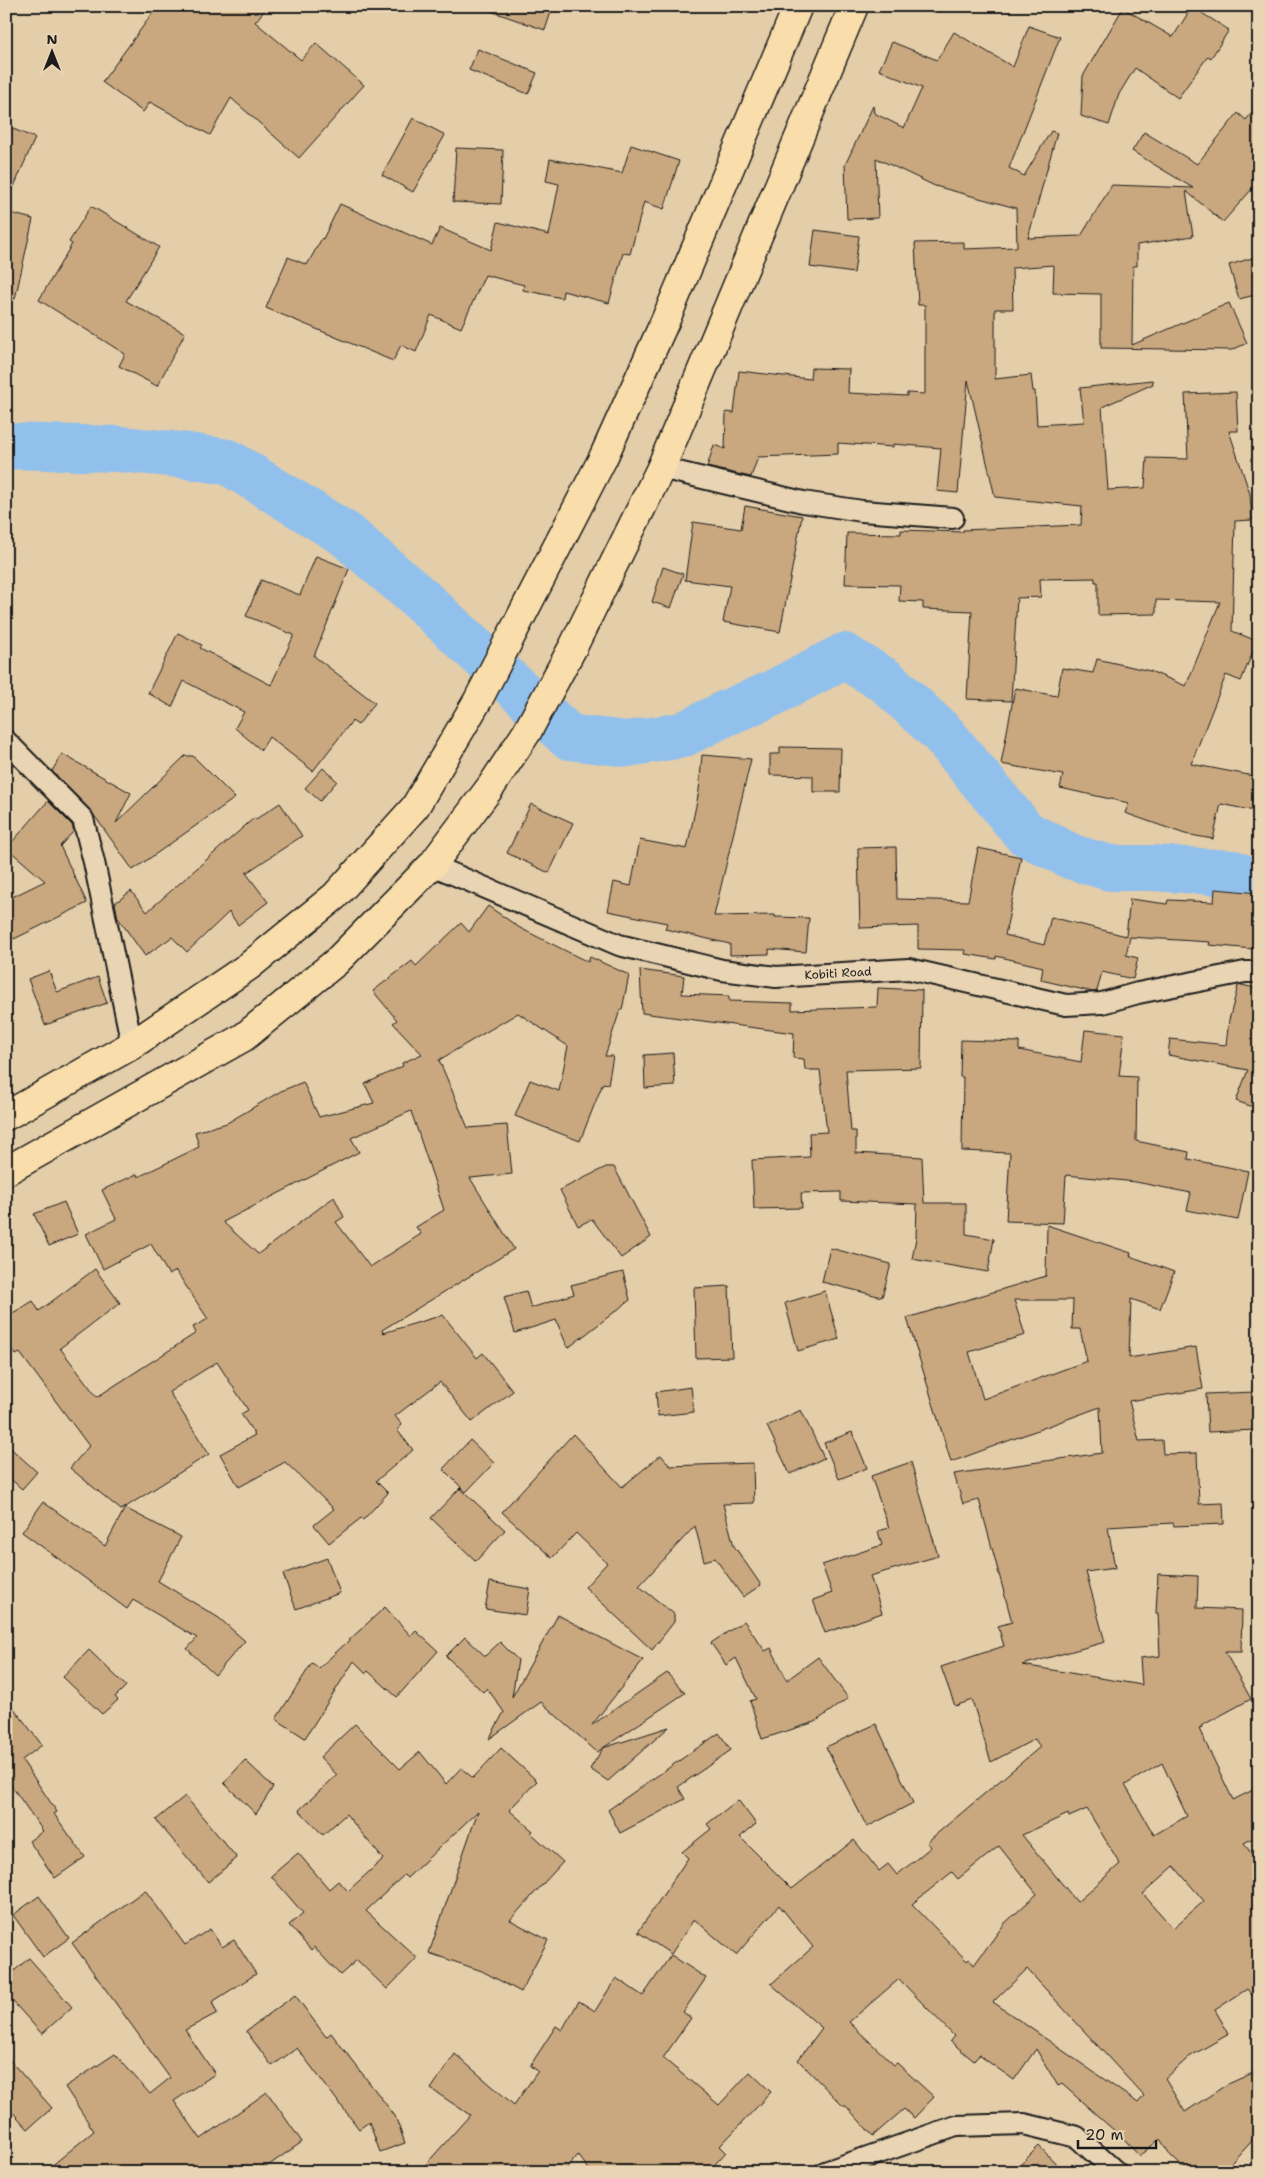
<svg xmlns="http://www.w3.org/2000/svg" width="1265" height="2178" font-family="'Shantell Sans',sans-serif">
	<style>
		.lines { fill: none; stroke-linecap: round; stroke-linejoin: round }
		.river { stroke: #92c0ec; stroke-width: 46 }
		.building { fill: #caa87f; stroke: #1c1c1c; fill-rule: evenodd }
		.street-casing { stroke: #1c1c1c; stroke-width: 24 }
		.primary-casing { stroke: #1c1c1c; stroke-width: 31 }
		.street { stroke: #e9d5b3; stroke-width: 20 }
		.primary { stroke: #f9deab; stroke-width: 28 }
		.labels { text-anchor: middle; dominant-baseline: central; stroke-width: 4; stroke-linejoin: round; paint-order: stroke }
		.street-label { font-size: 12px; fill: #1c1c1c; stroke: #e9d5b3 }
	</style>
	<rect width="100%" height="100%" fill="#e4cda9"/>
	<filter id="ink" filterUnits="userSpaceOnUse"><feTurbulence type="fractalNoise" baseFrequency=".02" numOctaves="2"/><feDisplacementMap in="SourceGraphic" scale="10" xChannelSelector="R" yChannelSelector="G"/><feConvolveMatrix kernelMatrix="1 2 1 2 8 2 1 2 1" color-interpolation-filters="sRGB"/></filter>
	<g filter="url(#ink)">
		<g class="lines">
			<path class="river" d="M 6,446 L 120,449 L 181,455 L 228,462 L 345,534 L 425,603 L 569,737 L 627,744 L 682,735 L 724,714 L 771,694 L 844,656 L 886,681 L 943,734 L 1025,833 L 1072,857 L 1110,868 L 1152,868 L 1233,873 L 1259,884"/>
		</g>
		<path class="building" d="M 158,6 L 268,6 L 255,22 L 301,60 L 316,43 L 364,85 L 299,158 L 231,98 L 210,135 L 150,102 L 143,112 L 102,82 Z
			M 486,6 L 553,6 L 545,30 L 485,9 Z
			M 1192,7 L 1229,30 L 1211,58 L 1208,56 L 1178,98 L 1135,68 L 1119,94 L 1109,125 L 1081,116 L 1083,76 L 1123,8 L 1173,37 Z
			M 1029,26 L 1060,37 L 1009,168 L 1024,176 L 1051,131 L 1057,133 L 1028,238 L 1081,236 L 1112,185 L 1193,188 L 1132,151 L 1144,132 L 1197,164 L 1238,113 L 1246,120 L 1259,104 L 1259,181 L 1223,222 L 1186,191 L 1193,236 L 1137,245 L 1137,266 L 1133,266 L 1132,345 L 1229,303 L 1247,343 L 1232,350 L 1101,348 L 1101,294 L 1053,293 L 1054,265 L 1012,268 L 1013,309 L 995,309 L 995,379 L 1031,375 L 1033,391 L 1035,391 L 1037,425 L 1084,422 L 1080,388 L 1152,380 L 1153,384 L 1102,407 L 1108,490 L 1145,488 L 1147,458 L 1188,459 L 1185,394 L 1236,392 L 1238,431 L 1229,431 L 1250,494 L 1252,520 L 1235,521 L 1232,631 L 1257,641 L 1241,681 L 1226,675 L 1191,764 L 1259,777 L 1259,812 L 1221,804 L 1213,839 L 1185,834 L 1125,813 L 1129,803 L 1060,788 L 1063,775 L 1001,764 L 1015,688 L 1057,696 L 1062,668 L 1093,673 L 1097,659 L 1150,671 L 1186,686 L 1220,602 L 1156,600 L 1156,614 L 1098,615 L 1098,582 L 1095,582 L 1095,578 L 1040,579 L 1041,597 L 1017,598 L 1011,701 L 967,699 L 972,611 L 923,609 L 923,602 L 899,601 L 900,585 L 845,584 L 847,533 L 901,534 L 901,530 L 963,532 L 963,530 L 1081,525 L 1082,506 L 995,497 L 968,380 L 958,493 L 937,491 L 941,448 L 893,444 L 893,447 L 838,443 L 838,454 L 758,457 L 751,477 L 707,467 L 714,445 L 725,449 L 726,412 L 734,413 L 739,371 L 810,379 L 811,368 L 849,369 L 848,393 L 907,396 L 907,393 L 925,394 L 925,305 L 918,305 L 915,243 L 964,242 L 964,249 L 1017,247 L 1016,208 L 935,186 L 876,158 L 878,218 L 847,219 L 845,165 L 873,106 L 874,113 L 904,128 L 922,88 L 879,70 L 892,42 L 937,60 L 954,32 L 1013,67 Z
			M 478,49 L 537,73 L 528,94 L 469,70 Z
			M 413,118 L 445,135 L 413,192 L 382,175 Z
			M 6,126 L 35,138 L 6,205 Z
			M 631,145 L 679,161 L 664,209 L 644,202 L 630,254 L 623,253 L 609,303 L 563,291 L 562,298 L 523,290 L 524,285 L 485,275 L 461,328 L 431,315 L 416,352 L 401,345 L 393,361 L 266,308 L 288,257 L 307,265 L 322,238 L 323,239 L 340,204 L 432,245 L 440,228 L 491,250 L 498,222 L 549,235 L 559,184 L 546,181 L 550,159 L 622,173 Z
			M 456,148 L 503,150 L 501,204 L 453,202 Z
			M 91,206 L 159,247 L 126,301 L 185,333 L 157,386 L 119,366 L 125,354 L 39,300 L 72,244 L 69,242 Z
			M 6,212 L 33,219 L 15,299 L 6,298 Z
			M 815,230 L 859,236 L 854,273 L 810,267 Z
			M 1259,256 L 1259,294 L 1239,299 L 1229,265 Z
			M 745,506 L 802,516 L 780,632 L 723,622 L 730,586 L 685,580 L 693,522 L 741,529 Z
			M 316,556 L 349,569 L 314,656 L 375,703 L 358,725 L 352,721 L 313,771 L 269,737 L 261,750 L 235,728 L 244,712 L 184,681 L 172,707 L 148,693 L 178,633 L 202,645 L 200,648 L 271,685 L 294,635 L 246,616 L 261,580 L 300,595 Z
			M 663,567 L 683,574 L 671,608 L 652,602 Z
			M 780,747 L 841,748 L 840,792 L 813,792 L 813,776 L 770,775 L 770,754 L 780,754 Z
			M 62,754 L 131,793 L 116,823 L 185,756 L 193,756 L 235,798 L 133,870 L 91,811 L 52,771 Z
			M 702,755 L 751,759 L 714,916 L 775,915 L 775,917 L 809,918 L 806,952 L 769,949 L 769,954 L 730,955 L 730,944 L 665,929 L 667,923 L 608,911 L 614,882 L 631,886 L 640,840 L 687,849 L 699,791 Z
			M 323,768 L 337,781 L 320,801 L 305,788 Z
			M 48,801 L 72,825 L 74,831 L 60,846 L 87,903 L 14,939 L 6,923 L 6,900 L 45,881 L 7,848 Z
			M 280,803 L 302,836 L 246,873 L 268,902 L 238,925 L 229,912 L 187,952 L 172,937 L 145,956 L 118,918 L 115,903 L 131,891 L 147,912 L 254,818 L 256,819 Z
			M 531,804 L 573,823 L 549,873 L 507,853 Z
			M 896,847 L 897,899 L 968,901 L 978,848 L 1021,857 L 1005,935 L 1044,945 L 1051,917 L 1126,936 L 1130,899 L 1167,904 L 1168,900 L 1214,902 L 1215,889 L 1259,893 L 1253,949 L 1209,945 L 1210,942 L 1130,937 L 1126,955 L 1138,958 L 1133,979 L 1102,972 L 1097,991 L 1093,992 L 1041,980 L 1043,967 L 996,956 L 996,959 L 965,954 L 966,950 L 918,949 L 918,926 L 860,928 L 858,848 Z
			M 488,906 L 520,928 L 588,962 L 590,957 L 629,975 L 622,1010 L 620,1010 L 605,1056 L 613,1056 L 608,1084 L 603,1083 L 580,1141 L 515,1116 L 530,1080 L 559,1091 L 568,1046 L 518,1013 L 439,1060 L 468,1128 L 507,1125 L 512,1174 L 470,1178 L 514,1249 L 382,1330 L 383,1333 L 443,1315 L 477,1358 L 483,1353 L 513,1391 L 472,1422 L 440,1382 L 395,1416 L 402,1425 L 397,1430 L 413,1450 L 376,1481 L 388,1493 L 363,1520 L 361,1518 L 329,1543 L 314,1525 L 334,1509 L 285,1462 L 239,1487 L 220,1454 L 255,1435 L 241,1414 L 248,1410 L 217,1362 L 169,1392 L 209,1454 L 121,1510 L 70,1468 L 89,1446 L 20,1353 L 16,1355 L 6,1340 L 6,1317 L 33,1301 L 39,1311 L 95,1269 L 120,1303 L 60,1348 L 97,1397 L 196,1333 L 193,1327 L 208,1319 L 176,1271 L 169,1275 L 151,1244 L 103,1269 L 86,1234 L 116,1219 L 102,1190 L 137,1174 L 138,1177 L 199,1147 L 195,1132 L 227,1123 L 281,1091 L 303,1082 L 319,1117 L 374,1103 L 365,1084 L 403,1066 L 402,1063 L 422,1054 L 393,1023 L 397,1020 L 373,991 L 412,961 L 416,966 L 461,923 L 469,932 ZM 411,1111 L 444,1210 L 416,1227 L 421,1234 L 370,1267 L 336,1222 L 344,1217 L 334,1197 L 258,1254 L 223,1222 L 359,1152 L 351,1138 Z
			M 640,970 L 684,976 L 682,994 L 729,996 L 729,1001 L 792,1003 L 792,1010 L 877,1007 L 878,988 L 922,990 L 921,1068 L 846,1070 L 851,1131 L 856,1131 L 856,1153 L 922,1157 L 924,1203 L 966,1203 L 966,1234 L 994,1239 L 988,1272 L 912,1259 L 916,1238 L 917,1204 L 841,1201 L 841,1192 L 801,1193 L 802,1208 L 754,1209 L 752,1160 L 810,1157 L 809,1133 L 827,1132 L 820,1070 L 805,1070 L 804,1059 L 793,1058 L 794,1033 L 642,1013 Z
			M 49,971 L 57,992 L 98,977 L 107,1003 L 45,1025 L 28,979 Z
			M 1242,985 L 1259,989 L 1259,1109 L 1236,1101 L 1248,1070 L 1168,1055 L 1170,1039 L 1226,1045 L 1229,1020 L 1238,986 Z
			M 1085,1030 L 1124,1034 L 1119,1076 L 1137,1077 L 1136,1141 L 1189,1152 L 1188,1159 L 1248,1171 L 1238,1220 L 1187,1210 L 1191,1193 L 1136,1182 L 1066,1175 L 1063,1223 L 1006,1221 L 1010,1153 L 962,1151 L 963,1077 L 960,1077 L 961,1040 L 1019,1042 L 1019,1050 L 1081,1062 Z
			M 673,1053 L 675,1086 L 645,1088 L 644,1055 Z
			M 606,1167 L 614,1167 L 651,1237 L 621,1258 L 592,1219 L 578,1226 L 560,1190 Z
			M 64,1202 L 78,1234 L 49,1246 L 34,1214 Z
			M 1047,1225 L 1131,1253 L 1130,1256 L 1174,1272 L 1160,1309 L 1131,1299 L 1129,1358 L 1196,1347 L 1203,1389 L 1129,1401 L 1139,1441 L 1162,1440 L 1163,1454 L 1197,1453 L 1199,1504 L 1223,1503 L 1224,1524 L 1174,1526 L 1173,1523 L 1108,1527 L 1115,1568 L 1086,1572 L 1105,1642 L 1022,1665 L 1142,1685 L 1140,1658 L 1160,1656 L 1158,1613 L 1156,1613 L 1158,1574 L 1198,1576 L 1197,1608 L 1242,1610 L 1241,1652 L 1225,1652 L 1251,1699 L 1201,1726 L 1202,1728 L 1199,1729 L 1233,1800 L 1259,1787 L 1259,1835 L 1244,1843 L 1259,1865 L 1259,2004 L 1247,1989 L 1215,2010 L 1229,2034 L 1189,2057 L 1165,2079 L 1185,2112 L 1226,2085 L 1259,2070 L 1259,2132 L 1223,2172 L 1188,2172 L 1171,2156 L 1160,2139 L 1139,2156 L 1126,2141 L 1062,2084 L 1058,2086 L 1036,2049 L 1014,2080 L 979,2055 L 974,2061 L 950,2041 L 954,2036 L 899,1979 L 849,2022 L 894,2065 L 897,2063 L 934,2097 L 914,2118 L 904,2109 L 873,2136 L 846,2106 L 843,2106 L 798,2060 L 822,2028 L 771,1984 L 813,1947 L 779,1905 L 736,1955 L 694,1919 L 671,1954 L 638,1932 L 688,1858 L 682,1852 L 711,1829 L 707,1824 L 738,1800 L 756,1824 L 740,1837 L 792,1889 L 854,1840 L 879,1871 L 888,1864 L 897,1875 L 931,1847 L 927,1842 L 1040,1747 L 1035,1739 L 991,1762 L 972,1700 L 955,1706 L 941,1667 L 1004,1646 L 998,1626 L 1012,1622 L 979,1500 L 963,1504 L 954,1474 L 1102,1453 L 1100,1407 L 951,1462 L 907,1318 L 1046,1276 ZM 1014,1300 L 1073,1300 L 1072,1329 L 1080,1329 L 1087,1361 L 983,1399 L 969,1352 L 1025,1335 ZM 1162,1763 L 1187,1816 L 1154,1835 L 1125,1785 ZM 1087,1809 L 1120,1864 L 1077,1902 L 1022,1835 L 1068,1814 L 1069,1817 ZM 999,1846 L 1037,1894 L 1005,1923 L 974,1965 L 969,1959 L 967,1961 L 912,1904 L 952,1872 L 958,1879 ZM 1174,1866 L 1204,1901 L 1173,1928 L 1143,1894 ZM 1027,1969 L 1144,2096 L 1138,2103 L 993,2002 Z
			M 830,1248 L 891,1264 L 882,1297 L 822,1282 Z
			M 623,1272 L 630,1300 L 568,1348 L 556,1320 L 515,1333 L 504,1297 L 526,1291 L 531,1308 L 574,1294 L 571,1285 Z
			M 729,1286 L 732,1357 L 696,1358 L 694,1288 Z
			M 825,1291 L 839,1339 L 798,1351 L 785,1303 Z
			M 691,1387 L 694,1412 L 658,1416 L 656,1392 Z
			M 1255,1392 L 1257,1430 L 1208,1432 L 1206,1394 Z
			M 801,1410 L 824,1458 L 790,1474 L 767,1426 Z
			M 852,1432 L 867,1468 L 839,1479 L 824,1443 Z
			M 573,1434 L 622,1487 L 661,1455 L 670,1466 L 753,1463 L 754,1503 L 723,1504 L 734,1546 L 761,1585 L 743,1597 L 715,1558 L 704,1561 L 695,1526 L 639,1586 L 674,1614 L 674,1622 L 652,1650 L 585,1587 L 607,1563 L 576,1533 L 552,1558 L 502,1512 Z
			M 470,1440 L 494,1463 L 466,1492 L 443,1469 Z
			M 6,1444 L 37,1472 L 22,1489 L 6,1475 Z
			M 911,1462 L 938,1556 L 870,1576 L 882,1613 L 825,1633 L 813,1600 L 832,1593 L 822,1565 L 882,1545 L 878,1531 L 889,1528 L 871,1476 Z
			M 460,1488 L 505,1530 L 476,1561 L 431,1518 Z
			M 43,1502 L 105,1546 L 125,1508 L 181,1537 L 158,1581 L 219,1618 L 245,1641 L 215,1675 L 187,1649 L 197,1638 L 133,1600 L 127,1609 L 22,1532 Z
			M 327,1558 L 340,1593 L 296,1609 L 283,1574 Z
			M 490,1582 L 530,1589 L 526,1615 L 485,1609 Z
			M 385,1607 L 411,1636 L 416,1631 L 438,1651 L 397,1697 L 368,1671 L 366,1673 L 354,1661 L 305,1738 L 276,1719 L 312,1663 L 319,1668 Z
			M 558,1615 L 643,1660 L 592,1725 L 667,1673 L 685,1693 L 597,1752 L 541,1702 L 489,1739 L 504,1712 L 487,1688 L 483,1692 L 446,1656 L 465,1637 L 485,1656 L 500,1642 L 518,1660 L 512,1697 Z
			M 744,1621 L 765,1651 L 771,1648 L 787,1680 L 818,1657 L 848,1698 L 815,1722 L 762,1739 L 750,1701 L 756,1699 L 736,1658 L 726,1665 L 711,1643 Z
			M 89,1650 L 126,1686 L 115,1697 L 118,1700 L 102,1714 L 63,1677 Z
			M 6,1698 L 42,1745 L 22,1760 L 57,1812 L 54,1814 L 85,1857 L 55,1878 L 29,1841 L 43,1831 L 6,1778 Z
			M 355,1724 L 400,1769 L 420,1752 L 446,1784 L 461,1768 L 473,1778 L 501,1748 L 537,1781 L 509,1810 L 533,1831 L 531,1833 L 563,1862 L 510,1920 L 548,1940 L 521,1992 L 482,1971 L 429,1953 L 478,1811 L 407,1878 L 404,1875 L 366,1911 L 417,1958 L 387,1989 L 357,1960 L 340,1975 L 314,1947 L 311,1950 L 289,1925 L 303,1913 L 271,1876 L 298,1853 L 329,1889 L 338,1881 L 348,1891 L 383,1859 L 346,1814 L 323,1835 L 299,1810 L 337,1775 L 320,1757 Z
			M 876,1724 L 913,1803 L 867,1827 L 826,1747 Z
			M 669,1727 L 608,1781 L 590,1769 L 603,1748 Z
			M 719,1733 L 731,1750 L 678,1787 L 685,1799 L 620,1833 L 608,1810 Z
			M 245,1760 L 273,1787 L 256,1814 L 224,1783 Z
			M 185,1796 L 237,1858 L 208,1882 L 156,1820 Z
			M 145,1890 L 185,1945 L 210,1929 L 222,1947 L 234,1940 L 256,1974 L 212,2002 L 217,2013 L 185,2030 L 215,2074 L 174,2101 L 201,2139 L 267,2092 L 302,2142 L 259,2172 L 44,2172 L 94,2131 L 65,2087 L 115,2054 L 150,2094 L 170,2078 L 72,1943 Z
			M 39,1896 L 69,1938 L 43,1957 L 13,1915 Z
			M 671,1955 L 706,1978 L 683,2012 L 691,2018 L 663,2058 L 719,2105 L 750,2072 L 771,2092 L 720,2146 L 726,2152 L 708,2172 L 591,2172 L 578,2155 L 564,2172 L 419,2172 L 470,2115 L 431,2089 L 455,2054 L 514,2105 L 538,2071 L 530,2066 L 556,2026 L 562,2030 L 579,2001 L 595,2011 L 616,1978 L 643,1996 Z
			M 29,1958 L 72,2007 L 42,2034 L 6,1994 L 6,1978 Z
			M 295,1995 L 326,2037 L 331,2033 L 395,2116 L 405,2143 L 380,2152 L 369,2122 L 359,2129 L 297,2048 L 272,2066 L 246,2031 Z
			M 6,2056 L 52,2108 L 28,2129 L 6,2105 Z
			M 1039,2146 L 1064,2172 L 1013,2172 Z"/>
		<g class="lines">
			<g class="street-casing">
				<g id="street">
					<path d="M 661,468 L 803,502 L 862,511 L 953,518"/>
					<path d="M 6,741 L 83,819 L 94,862 L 132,1045"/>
					<path id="s1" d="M 432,865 L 619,945 L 722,970 L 776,977 L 909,969 L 1066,1005 L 1102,1003 L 1138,993 L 1245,972 L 1259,972"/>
					<path d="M 825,2172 L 956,2126 L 1024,2124 L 1077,2137 L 1116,2172"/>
				</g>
			</g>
			<g class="primary-casing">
				<path id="primary" d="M 6,1116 L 132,1045 L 249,966 L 335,896 L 415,807 L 478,700 L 603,458 L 666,319 L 798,6
					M 6,1171 L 244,1037 L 336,962 L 432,865 L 492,785 L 527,732 L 573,647 L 661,468 L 854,6"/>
			</g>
			<use href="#street" class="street"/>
			<use href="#primary" class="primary"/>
		</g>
	</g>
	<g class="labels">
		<g class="street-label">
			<text stroke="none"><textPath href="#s1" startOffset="426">Kobiti Road</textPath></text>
		</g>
	</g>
	<rect width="1265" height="2178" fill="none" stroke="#e9d5b3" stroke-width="25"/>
	<rect x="12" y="12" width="1240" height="2153" fill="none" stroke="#1c1c1c" stroke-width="2" filter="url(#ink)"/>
	<g transform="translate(52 52)" stroke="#e9d5b3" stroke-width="4" paint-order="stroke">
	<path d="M0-4L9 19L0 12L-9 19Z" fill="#1c1c1c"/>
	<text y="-8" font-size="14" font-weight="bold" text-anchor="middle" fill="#1c1c1c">N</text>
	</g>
	<path d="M1078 2140v8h78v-8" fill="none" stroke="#1c1c1c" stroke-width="2.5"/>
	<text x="1085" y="2140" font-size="15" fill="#1c1c1c" stroke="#e9d5b3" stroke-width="4" paint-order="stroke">20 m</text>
</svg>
